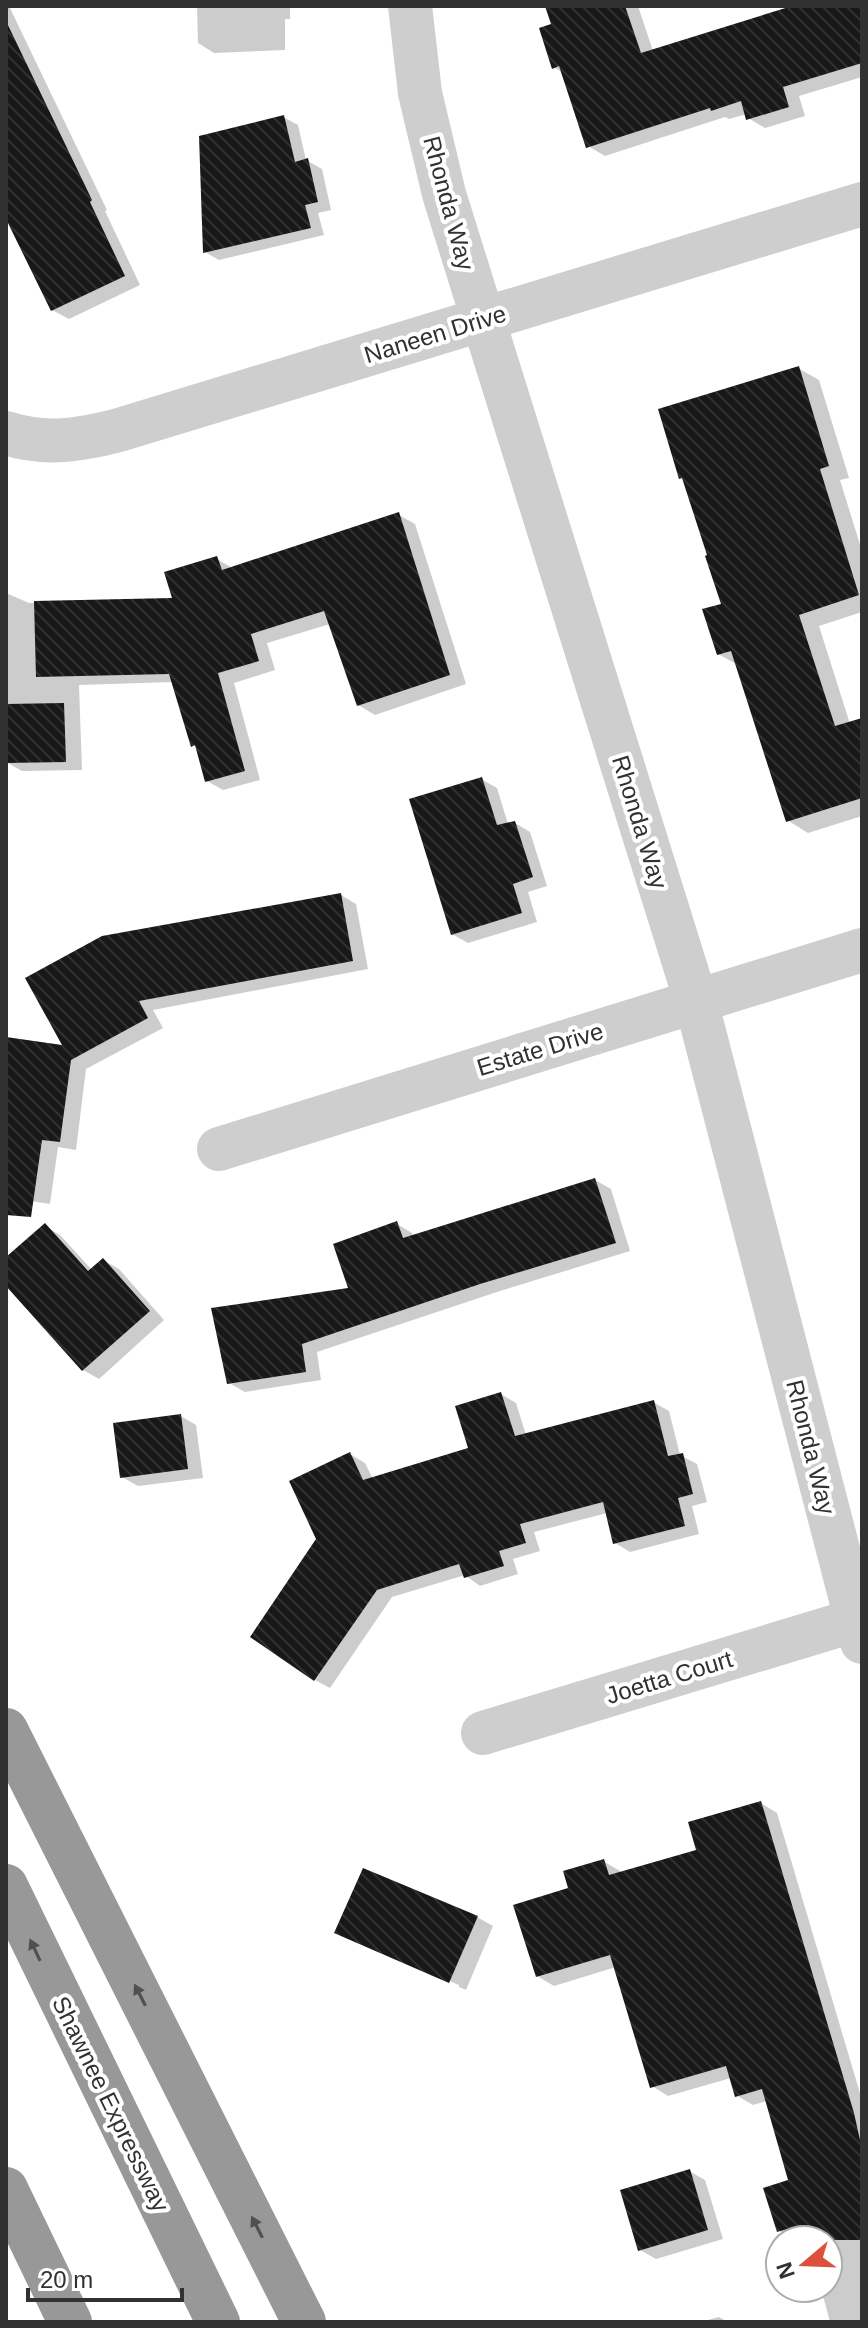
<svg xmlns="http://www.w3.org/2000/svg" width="868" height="2328" font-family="Helvetica,sans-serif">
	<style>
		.shadow { fill: #0003 }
		.building { fill: url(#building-back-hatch) }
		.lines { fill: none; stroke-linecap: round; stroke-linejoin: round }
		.minor { stroke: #cecece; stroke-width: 44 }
		.motorway { stroke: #989898; stroke-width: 44 }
		.oneway { fill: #505050 }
		.labels { text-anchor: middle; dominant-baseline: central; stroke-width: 8; stroke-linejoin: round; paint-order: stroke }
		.street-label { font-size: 24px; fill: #313131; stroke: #fff }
	</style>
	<defs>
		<pattern id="building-back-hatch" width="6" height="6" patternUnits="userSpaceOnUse" patternTransform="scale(2)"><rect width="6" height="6" fill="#181818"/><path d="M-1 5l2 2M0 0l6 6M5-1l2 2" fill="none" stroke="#313131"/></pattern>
	</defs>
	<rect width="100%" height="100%" fill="#fff"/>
	<path class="shadow" d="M 6,6 L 9,6 L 107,210 L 105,211 L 140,285 L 69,319 L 52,310 L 6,186 Z
		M 197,6 L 290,6 L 290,19 L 285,19 L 285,50 L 214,53 L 198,43 Z
		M 547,6 L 638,6 L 653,51 L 799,6 L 862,6 L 862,77 L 799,96 L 805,116 L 765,128 L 748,118 L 747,114 L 729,119 L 725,117 L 605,156 L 588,146 L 564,73 L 553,67 L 553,25 Z
		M 283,117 L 298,125 L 306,160 L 322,169 L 331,210 L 318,213 L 324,235 L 219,260 L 205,252 Z
		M 798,368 L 819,380 L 849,478 L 840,480 L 862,551 L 862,612 L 819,626 L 850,724 L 862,720 L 862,816 L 808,833 L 787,820 L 738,665 L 718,654 L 723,605 L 685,480 L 681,477 Z
		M 399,515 L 415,524 L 466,684 L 375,715 L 358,705 L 330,624 L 267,643 L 275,670 L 234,683 L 260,780 L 223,790 L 207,781 L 198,748 L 193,745 L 174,682 L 79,685 L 82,770 L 22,771 L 6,762 L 6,593 L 29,603 L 175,600 L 217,559 L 234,569 Z
		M 481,779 L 497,788 L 508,824 L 515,823 L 530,832 L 547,886 L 528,892 L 537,922 L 468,943 L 452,934 Z
		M 341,895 L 356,904 L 368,969 L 153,1010 L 163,1028 L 86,1069 L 76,1150 L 58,1147 L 50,1204 L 6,1197 L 6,1039 L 66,1048 L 103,937 Z
		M 595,1180 L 611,1189 L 630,1251 L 497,1292 L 317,1352 L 321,1380 L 245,1392 L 229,1383 L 351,1290 L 397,1224 L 412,1233 L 414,1237 Z
		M 45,1226 L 60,1235 L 92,1270 L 103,1260 L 119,1269 L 164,1320 L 99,1379 L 83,1370 L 6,1283 L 6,1260 Z
		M 501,1394 L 516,1403 L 526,1435 L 653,1402 L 669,1411 L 680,1455 L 697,1464 L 707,1502 L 692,1506 L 699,1534 L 630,1552 L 615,1543 L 607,1513 L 534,1532 L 540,1551 L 513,1559 L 518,1574 L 480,1586 L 465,1575 L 392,1597 L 330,1688 L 315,1680 L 319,1540 L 350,1454 L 365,1463 L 373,1479 L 471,1449 Z
		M 181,1416 L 196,1425 L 203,1478 L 138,1486 L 122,1477 Z
		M 761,1803 L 777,1813 L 862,2100 L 862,2322 L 830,2322 L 821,2288 L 828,2288 L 828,2240 L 808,2240 L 807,2237 L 795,2240 L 778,2230 L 791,2182 L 767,2101 L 753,2105 L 736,2095 L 731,2078 L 668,2096 L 652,2086 L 616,1967 L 554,1986 L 537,1976 L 571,1889 L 603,1861 L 620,1871 L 621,1874 L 699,1851 Z
		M 477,1917 L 493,1926 L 466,1990 L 459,1987 L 459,1985 L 337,1933 Z
		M 689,2171 L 705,2180 L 723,2239 L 656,2259 L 640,2250 Z
		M 719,2317 L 728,2322 L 700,2322 Z"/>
	<path class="building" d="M 545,6 L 625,6 L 641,53 L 792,6 L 862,6 L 862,63 L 783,87 L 789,107 L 746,120 L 741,101 L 711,111 L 710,108 L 586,148 L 559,66 L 552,69 L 539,28 L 551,24 Z
		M 6,21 L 92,200 L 90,202 L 125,276 L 51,311 L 6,219 Z
		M 284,115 L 295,162 L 308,158 L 318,202 L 305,205 L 311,228 L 203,253 L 199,136 Z
		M 799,366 L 829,466 L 820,469 L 859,595 L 799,615 L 835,726 L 862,718 L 862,798 L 786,822 L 731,651 L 717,655 L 702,609 L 721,604 L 705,556 L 707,555 L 682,478 L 679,479 L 658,409 Z
		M 399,512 L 450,675 L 357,706 L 324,611 L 251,634 L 259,661 L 218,673 L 245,771 L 205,782 L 195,745 L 191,747 L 169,674 L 36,677 L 34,601 L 172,598 L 164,572 L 217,556 L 222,570 Z
		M 64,703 L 66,762 L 6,763 L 6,704 Z
		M 482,777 L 497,825 L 515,821 L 533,877 L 513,884 L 522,913 L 451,935 L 409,799 Z
		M 341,893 L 353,961 L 139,1001 L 148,1018 L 71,1060 L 60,1142 L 42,1140 L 31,1217 L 6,1215 L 6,1037 L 62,1045 L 25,978 L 102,936 Z
		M 595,1178 L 616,1243 L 480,1284 L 302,1344 L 306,1372 L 227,1384 L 211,1308 L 348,1288 L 333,1244 L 397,1221 L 403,1238 Z
		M 45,1223 L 88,1271 L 103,1258 L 150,1311 L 82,1371 L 6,1286 L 6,1257 Z
		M 501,1392 L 515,1436 L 654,1400 L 668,1456 L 683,1453 L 693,1494 L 678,1498 L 685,1526 L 613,1544 L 603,1502 L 520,1524 L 526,1543 L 499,1551 L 504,1566 L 464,1578 L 459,1564 L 377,1590 L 314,1681 L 250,1637 L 316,1539 L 289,1481 L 350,1452 L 363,1480 L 468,1448 L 455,1406 Z
		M 181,1414 L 188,1469 L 120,1478 L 113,1423 Z
		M 761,1801 L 854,2113 L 862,2149 L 862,2240 L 806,2240 L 801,2225 L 777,2232 L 763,2188 L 788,2180 L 762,2089 L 735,2097 L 726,2066 L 650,2088 L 610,1955 L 536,1977 L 513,1905 L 568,1888 L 563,1871 L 604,1859 L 609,1875 L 696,1850 L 688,1822 Z
		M 363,1868 L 478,1916 L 449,1983 L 334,1933 Z
		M 690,2169 L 708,2230 L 638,2251 L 620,2190 Z"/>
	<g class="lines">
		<path class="minor" d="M 410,6 L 420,93 L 444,194 L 696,1001 L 862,1642
			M 6,433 C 46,446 80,440 119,430 L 862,204
			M 219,1149 L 862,950
			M 483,1733 L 856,1620"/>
		<path class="motorway" d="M 6,1730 L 304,2322
			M 6,1886 L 218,2322
			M 6,2189 L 70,2322"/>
	</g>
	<defs><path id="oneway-solid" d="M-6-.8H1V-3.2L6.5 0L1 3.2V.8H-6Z" transform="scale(2)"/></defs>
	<g class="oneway">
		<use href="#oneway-solid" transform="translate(35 1950) rotate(-115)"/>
		<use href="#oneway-solid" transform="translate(140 1995) rotate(-117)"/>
		<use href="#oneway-solid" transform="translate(257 2227) rotate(-117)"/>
	</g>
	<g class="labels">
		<g class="street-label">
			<text transform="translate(449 203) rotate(75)">Rhonda Way</text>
			<text transform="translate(435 334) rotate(-17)">Naneen Drive</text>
			<text transform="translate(640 822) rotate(73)">Rhonda Way</text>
			<text transform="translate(540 1049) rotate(-17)">Estate Drive</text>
			<text transform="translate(811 1447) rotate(76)">Rhonda Way</text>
			<text transform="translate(669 1677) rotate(-17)">Joetta Court</text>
			<text transform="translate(111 2104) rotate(64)">Shawnee Expressway</text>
		</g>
	</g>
	<rect width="868" height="2328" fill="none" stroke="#313131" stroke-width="16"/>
	<g transform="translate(804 2264) rotate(251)"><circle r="38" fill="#ffffff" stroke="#adadad" stroke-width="2"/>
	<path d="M0-6L14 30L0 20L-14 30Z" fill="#dd503e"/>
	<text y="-12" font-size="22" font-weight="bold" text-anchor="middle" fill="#313131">N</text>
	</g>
	<path d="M28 2288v12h154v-12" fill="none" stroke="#313131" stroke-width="4"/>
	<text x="40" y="2288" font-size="24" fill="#313131" stroke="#ffffff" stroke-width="6" paint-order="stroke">20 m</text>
</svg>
